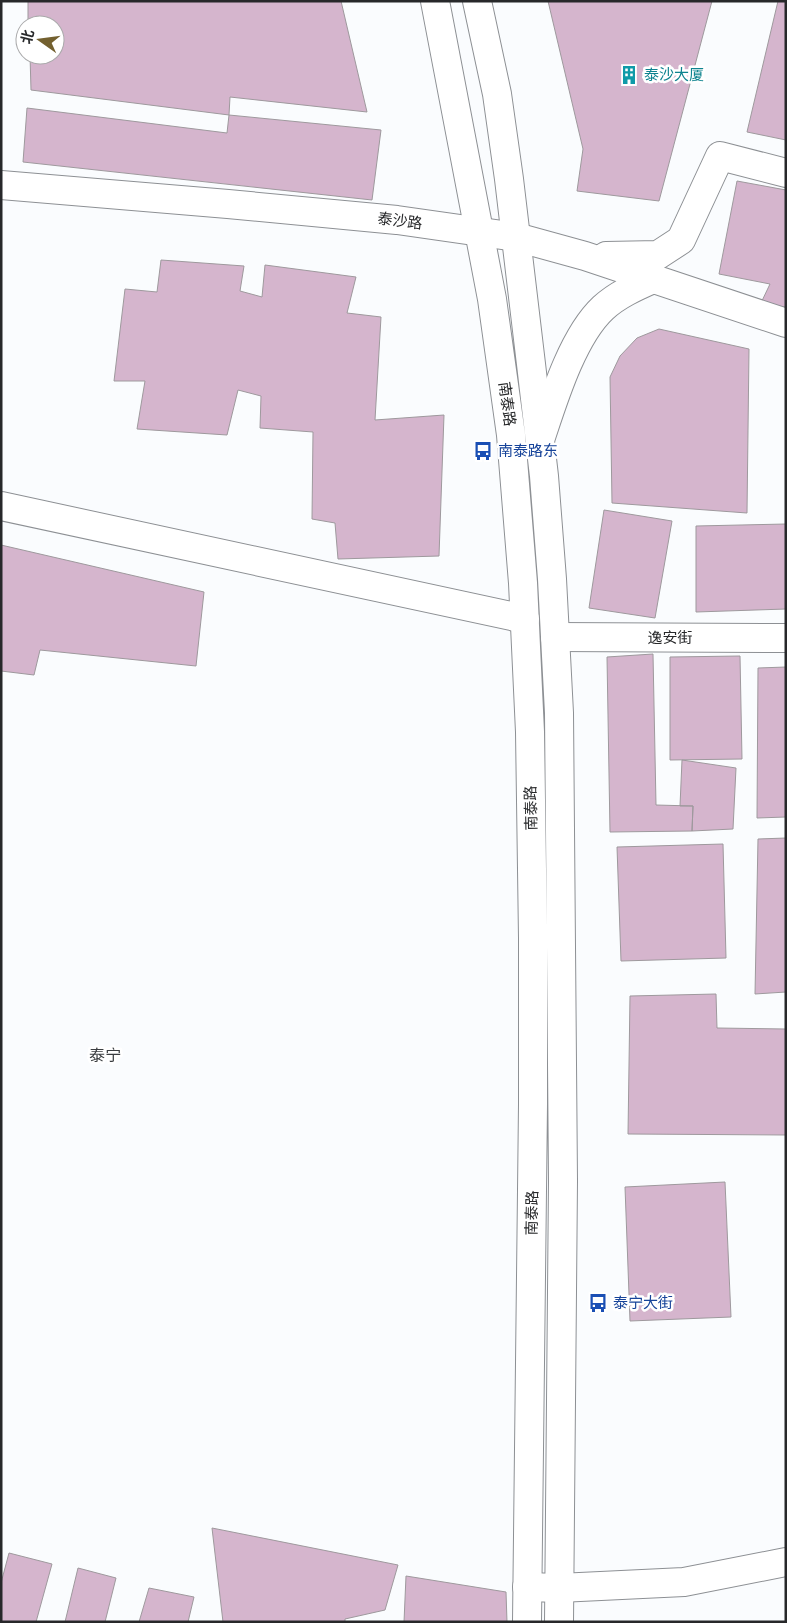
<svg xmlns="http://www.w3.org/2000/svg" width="787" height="1623" font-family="Jost,'Noto Sans SC',sans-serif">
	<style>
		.building { fill: #d5b5cd; stroke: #9e999d }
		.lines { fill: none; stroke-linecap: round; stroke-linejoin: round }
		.minor-casing { stroke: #8d9094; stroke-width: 30 }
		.major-casing { stroke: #8d9094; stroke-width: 30 }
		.minor { stroke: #fff; stroke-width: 28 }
		.major { stroke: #fff; stroke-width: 28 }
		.labels { text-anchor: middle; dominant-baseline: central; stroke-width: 5; stroke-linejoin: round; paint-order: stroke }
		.culture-label { font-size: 15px; fill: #0d838f; stroke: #fff; text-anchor: start }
		.street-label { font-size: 15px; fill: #27282a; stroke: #fff }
		.transit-label { font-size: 15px; fill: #164399; stroke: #fff; text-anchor: start }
		.neighbourhood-label { font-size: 16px; fill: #3a3d40; stroke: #fff }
	</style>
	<rect width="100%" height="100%" fill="#fafcfe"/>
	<path class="building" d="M 28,1 L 341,1 L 367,112 L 230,97 L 229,115 L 31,90 L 30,55 L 55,55 L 55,25 L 28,25 Z
		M 548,1 L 712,1 L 659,201 L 577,191 L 583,149 Z
		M 778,1 L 786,1 L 786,140 L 747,132 Z
		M 27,108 L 227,133 L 229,115 L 381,130 L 372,200 L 23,162 Z
		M 737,181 L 786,190 L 786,307 L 760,305 L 770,284 L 719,274 Z
		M 161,260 L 244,266 L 240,291 L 262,297 L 265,265 L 356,277 L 347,313 L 381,317 L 375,420 L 444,415 L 439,556 L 338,559 L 335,523 L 312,519 L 313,432 L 260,428 L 261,396 L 238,390 L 227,435 L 137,429 L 145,381 L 114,381 L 125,289 L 157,292 Z
		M 659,329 L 749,349 L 747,513 L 612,503 L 610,377 L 620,356 L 637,338 Z
		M 604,510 L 672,521 L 655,618 L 589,608 Z
		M 786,524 L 786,609 L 696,612 L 696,526 Z
		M 1,545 L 204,592 L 196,666 L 40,650 L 34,675 L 1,671 Z
		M 653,654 L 656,805 L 693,806 L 692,831 L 610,832 L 607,657 Z
		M 740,656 L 742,759 L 670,760 L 670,657 Z
		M 786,667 L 786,817 L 757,818 L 758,668 Z
		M 682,760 L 736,768 L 733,829 L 692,831 L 693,806 L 680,806 Z
		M 786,838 L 786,992 L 755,994 L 758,839 Z
		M 723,844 L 726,958 L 621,961 L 617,847 Z
		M 716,994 L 717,1028 L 786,1029 L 786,1135 L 628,1134 L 630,996 Z
		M 725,1182 L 731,1317 L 630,1321 L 625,1187 Z
		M 212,1528 L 398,1565 L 385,1610 L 345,1619 L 345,1622 L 223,1622 Z
		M 9,1553 L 52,1564 L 36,1622 L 1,1622 L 1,1583 Z
		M 78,1568 L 116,1578 L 105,1622 L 65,1622 Z
		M 406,1576 L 506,1592 L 507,1622 L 404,1622 Z
		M 149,1588 L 194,1597 L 188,1622 L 139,1622 Z"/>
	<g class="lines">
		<g class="minor-casing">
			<path id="minor" d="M 1,185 L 228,204 L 397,220 L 516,237 L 585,256 L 786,323
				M 606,256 L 658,255 L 681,240 L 720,156 L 786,173
				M 540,440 C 553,401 572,337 603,308 C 617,295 635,287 653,279
				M 1,506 L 525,619
				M 555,637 L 786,638
				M 527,1587 L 559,1588 L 684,1582 L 786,1562"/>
		</g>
		<g class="major-casing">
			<path id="major" d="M 435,1 L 492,299 L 511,435 L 523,583 L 530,732 L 533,938 L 533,1104 L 527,1622
				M 477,1 L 497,94 L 509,179 L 531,364 L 544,476 L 552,579 L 559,713 L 563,1181 L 559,1622"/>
		</g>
		<use href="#minor" class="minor"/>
		<use href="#major" class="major"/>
	</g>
	<defs>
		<g id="building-bare" transform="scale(1.5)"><path d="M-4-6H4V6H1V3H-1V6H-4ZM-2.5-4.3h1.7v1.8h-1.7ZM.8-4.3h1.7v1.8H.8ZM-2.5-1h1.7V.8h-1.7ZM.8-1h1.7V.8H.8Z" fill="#0f9aa8" stroke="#fff" stroke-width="2.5" paint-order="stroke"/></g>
		<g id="bus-bare" transform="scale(1.5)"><path d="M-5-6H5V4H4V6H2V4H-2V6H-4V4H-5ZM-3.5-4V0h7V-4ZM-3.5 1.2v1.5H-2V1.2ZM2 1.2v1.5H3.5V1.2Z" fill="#1a4fb4" stroke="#fff" stroke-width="2.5" paint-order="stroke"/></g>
	</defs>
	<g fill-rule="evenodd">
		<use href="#building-bare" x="629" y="75"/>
		<use href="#bus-bare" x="483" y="451"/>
		<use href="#bus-bare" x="598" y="1303"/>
	</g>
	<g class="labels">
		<g class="culture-label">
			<text x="644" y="75">泰沙大厦</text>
		</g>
		<g class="street-label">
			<text transform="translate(400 221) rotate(7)">泰沙路</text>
			<text transform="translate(507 404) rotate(82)">南泰路</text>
			<text x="670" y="638">逸安街</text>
			<text transform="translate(531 808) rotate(-91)">南泰路</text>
			<text transform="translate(532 1213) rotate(-89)">南泰路</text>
		</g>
		<g class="transit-label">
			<text x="498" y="451">南泰路东</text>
			<text x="613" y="1303">泰宁大街</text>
		</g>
		<g class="neighbourhood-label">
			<text x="105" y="1055">泰宁</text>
		</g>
	</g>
	<rect width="787" height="1623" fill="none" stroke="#27282a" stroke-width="5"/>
	<g transform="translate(40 40) rotate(284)"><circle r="24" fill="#ffffff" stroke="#a9a9aa"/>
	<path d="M0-4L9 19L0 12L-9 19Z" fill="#73602f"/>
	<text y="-8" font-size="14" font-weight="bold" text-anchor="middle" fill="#27282a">北</text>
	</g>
</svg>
